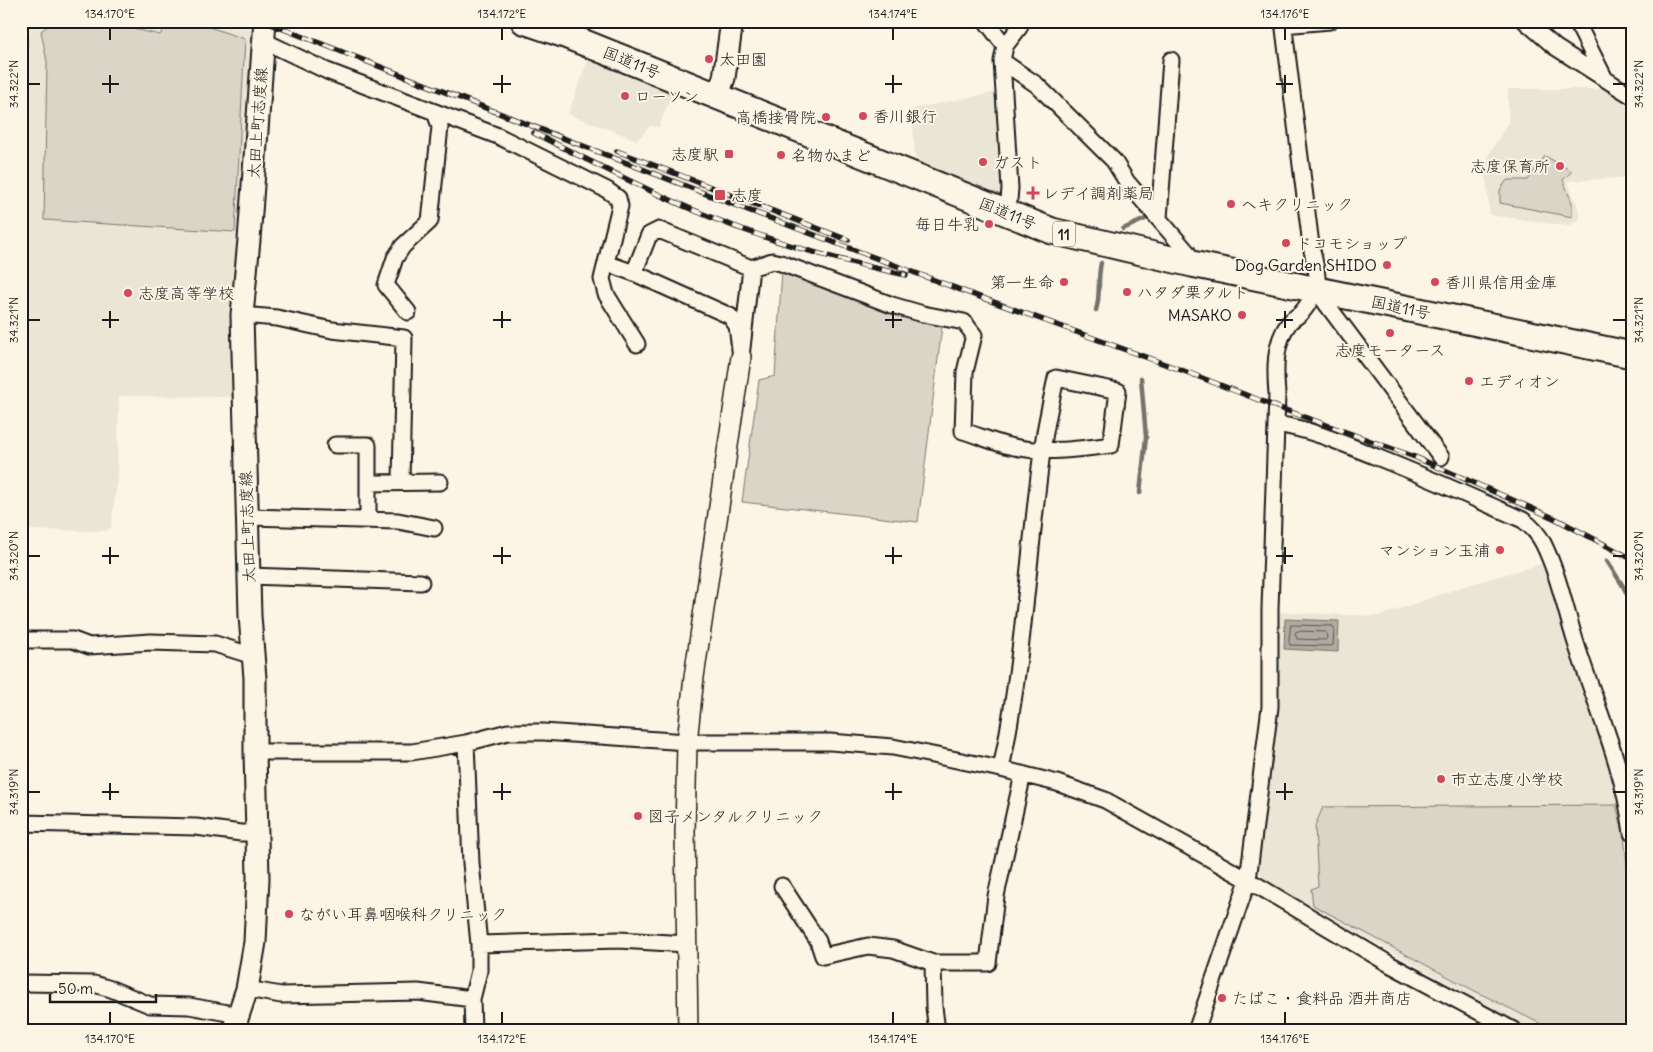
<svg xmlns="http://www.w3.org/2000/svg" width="1653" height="1052" font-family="Delius,'Klee One',sans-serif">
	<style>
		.built { fill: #ebe5d6 }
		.green { fill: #dbd5c8; stroke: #7c7872 }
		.water { fill: #b0aba1; stroke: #75726c }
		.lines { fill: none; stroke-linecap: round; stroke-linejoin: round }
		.shore { stroke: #575551; stroke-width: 1 }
		.stream { stroke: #75726c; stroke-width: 4.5 }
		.minor-casing { stroke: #1c1c1c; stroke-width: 19 }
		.tertiary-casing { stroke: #1c1c1c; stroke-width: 22 }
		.secondary-casing { stroke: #1c1c1c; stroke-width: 25 }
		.trunk-casing { stroke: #1c1c1c; stroke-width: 29 }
		.minor { stroke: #fcf5e5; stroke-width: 15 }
		.tertiary { stroke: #fcf5e5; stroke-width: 19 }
		.secondary { stroke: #fcf5e5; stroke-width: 21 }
		.trunk { stroke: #fcf5e5; stroke-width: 25 }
		.rail-casing { stroke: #1c1c1c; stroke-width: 5.5 }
		.rail { stroke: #fcf5e5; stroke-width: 4; stroke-dasharray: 11; stroke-linecap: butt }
		.ticks { fill: none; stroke: #1c1c1c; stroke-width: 2 }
		.poi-dot { fill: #d1495b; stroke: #fcf5e5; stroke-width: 2 }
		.labels { text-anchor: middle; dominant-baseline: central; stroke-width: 4; stroke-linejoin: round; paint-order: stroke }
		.shield { fill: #fcf5e5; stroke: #5f5d58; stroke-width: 1 }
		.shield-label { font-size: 15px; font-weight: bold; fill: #1c1c1c }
		.poi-label { font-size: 16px; fill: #1c1c1c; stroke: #fcf5e5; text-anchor: start }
		.street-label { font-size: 16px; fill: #1c1c1c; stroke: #fcf5e5 }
		.neatline { fill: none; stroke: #1c1c1c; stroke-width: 2 }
		.ticks-label { font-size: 12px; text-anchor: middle; fill: #1c1c1c }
	</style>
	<rect width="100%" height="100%" fill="#fcf5e5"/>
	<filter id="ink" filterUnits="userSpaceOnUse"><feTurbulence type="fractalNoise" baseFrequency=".02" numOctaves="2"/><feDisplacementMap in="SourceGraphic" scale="10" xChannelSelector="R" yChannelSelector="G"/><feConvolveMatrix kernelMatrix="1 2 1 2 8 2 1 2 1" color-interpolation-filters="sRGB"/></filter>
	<g filter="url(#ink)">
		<path class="built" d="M 21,21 L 236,21 L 253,28 L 234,319 L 233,393 L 232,397 L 119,396 L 117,482 L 111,528 L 107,531 L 21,530 Z
			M 588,60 L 673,91 L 659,127 L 650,126 L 637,140 L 568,114 Z
			M 1508,89 L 1606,89 L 1632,104 L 1632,177 L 1567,181 L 1578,207 L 1580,219 L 1569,226 L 1490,215 L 1486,178 L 1489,154 L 1508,123 Z
			M 1001,91 L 1004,197 L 918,163 L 915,156 L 912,109 Z
			M 1545,563 L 1621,801 L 1632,886 L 1632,1031 L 1534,1031 L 1264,881 L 1258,867 L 1275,612 L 1379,616 L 1468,585 Z"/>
		<path class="green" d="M 21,21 L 28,21 L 25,97 L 21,96 Z
			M 54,21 L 101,21 L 160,35 L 168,21 L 191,21 L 245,39 L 235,232 L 44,220 L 47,62 L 41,31 Z
			M 1545,156 L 1572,171 L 1563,180 L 1572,203 L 1572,217 L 1500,203 L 1500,190 L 1507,180 L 1528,180 Z
			M 782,271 L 887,311 L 942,326 L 918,522 L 742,502 L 759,380 L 775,376 Z
			M 1616,805 L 1624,835 L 1629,886 L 1632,895 L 1632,1031 L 1555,1031 L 1471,989 L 1313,905 L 1311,889 L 1318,886 L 1315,826 L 1323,807 Z"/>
		<path class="water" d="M 1285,619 L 1339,621 L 1338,652 L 1284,649 Z"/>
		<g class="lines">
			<path class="shore" d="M 1291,625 L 1333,626 L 1334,628 L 1333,645 L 1331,646 L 1290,645 L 1289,642 Z
				M 1298,631 L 1326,632 L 1327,638 L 1325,640 L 1297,639 L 1295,633 Z"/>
			<path class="stream" d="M 1123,229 L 1152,216
				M 1096,310 C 1101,294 1097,280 1101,263
				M 1140,493 L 1146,437 L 1141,378
				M 1607,561 L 1623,586 L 1632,604"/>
			<g class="minor-casing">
				<path id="minor" d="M 986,21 L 1005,46
					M 1525,21 L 1555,47 L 1605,79
					M 1576,21 L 1605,79 L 1632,96
					M 1283,25 L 1330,21
					M 262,40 L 327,71 L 498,136 L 607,190 L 618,198 L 620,206 L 602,279 L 606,294 L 637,344
					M 1002,61 L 1037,85 L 1114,161 L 1127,182 L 1188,253 L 1192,264
					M 1008,213 L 1010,188 L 1002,61 L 1005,46 L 1019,28 L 1021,21
					M 1159,218 L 1171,60
					M 606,263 L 634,273 L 730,316 L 737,326 L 741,357 L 751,268 L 659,230 L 649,235 L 634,273
					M 751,268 L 772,261 L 781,263 L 892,305 L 923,314 L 964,322 L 974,335 L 965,372 L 963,431 C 980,436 997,444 1014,447 C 1046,454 1079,449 1111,445 L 1118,391 L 1056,378 C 1051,402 1045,427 1042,452 C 1028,557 1023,665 1001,769
					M 1316,290 L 1441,457
					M 408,312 L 386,285 L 395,258 L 403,246 L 430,221 L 440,127 L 435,112
					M 242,315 L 277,318 L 332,330 L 404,338 L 401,482
					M 1276,424 C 1310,429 1342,443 1374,456 C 1425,476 1474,498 1523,520 C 1531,526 1538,533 1543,543 C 1558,573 1565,608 1575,640 C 1595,704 1624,767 1632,833
					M 335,445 L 368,445 L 368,520
					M 368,483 L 440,482
					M 247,517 L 398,521 L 434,528
					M 249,576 L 421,582
					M 21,640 L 73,640 L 89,646 L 151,642 L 215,644 L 253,656
					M 466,743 L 471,863 L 479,944 L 479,971 L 472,999 L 473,1031
					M 255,752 L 412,752 L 466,743 L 508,732 L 543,732 L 687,742 L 830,742 L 893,747 L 1001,769 L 1057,783 L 1105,800 L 1248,880 L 1391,965 L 1515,1031
					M 21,823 L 196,827 L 241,833 L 257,833
					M 782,886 L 818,941 L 823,956 L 868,946 L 893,949 L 933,963 L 988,963 L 996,896 L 1023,774
					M 479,944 L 619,940 L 687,944
					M 933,963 L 934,1007 L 937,1031
					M 21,983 L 94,984 L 111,989 L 150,1005 L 189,1006 L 239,1015
					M 247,989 L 281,995 L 418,992 L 472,999
					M 1196,1031 L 1248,880 L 1270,707 L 1270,609 L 1277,394 C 1275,371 1274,343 1289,323 C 1292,319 1297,317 1301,313 C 1306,308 1315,294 1317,287 C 1319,273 1313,258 1311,245 L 1283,21"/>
			</g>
			<g class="tertiary-casing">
				<path id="tertiary" d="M 688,1031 L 685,832 L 687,742 L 694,677 L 741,357"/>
			</g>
			<g class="secondary-casing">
				<path id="secondary" d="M 717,97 L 724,78 L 732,21
					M 233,1031 L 247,989 L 255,942 L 258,878 L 255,752 L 255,678 L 250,616 L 242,315 L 249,240 L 265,21"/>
			</g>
			<g class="trunk-casing">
				<path id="trunk" d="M 524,21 L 565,35 L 1052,231 L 1192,264 L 1632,355"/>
			</g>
			<use href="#minor" class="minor"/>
			<use href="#tertiary" class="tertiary"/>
			<use href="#secondary" class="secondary"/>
			<use href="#trunk" class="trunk"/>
			<g class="rail-casing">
				<path id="rail" d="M 263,21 L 719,199 L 966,292 L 1184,371 L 1277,407 L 1415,457 L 1556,519 L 1632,559
					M 534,133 C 606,169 679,208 756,234 C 805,251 855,264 906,275
					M 617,151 L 848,240"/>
			</g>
			<use href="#rail" class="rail"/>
		</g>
	</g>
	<path class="ticks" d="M 110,28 L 110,40M 502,28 L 502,40M 893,28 L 893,40M 1285,28 L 1285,40M 110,75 L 110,93M 502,75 L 502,93M 893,75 L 893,93M 1285,75 L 1285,93M 28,84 L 40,84M 102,84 L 119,84M 493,84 L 511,84M 885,84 L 902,84M 1276,84 L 1293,84M 1613,84 L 1626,84M 110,311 L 110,328M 502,311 L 502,328M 893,311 L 893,328M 1285,311 L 1285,328M 28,320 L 40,320M 102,320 L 119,320M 493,320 L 511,320M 885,320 L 902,320M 1276,320 L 1293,320M 1613,320 L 1626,320M 110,547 L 110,564M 502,547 L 502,564M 893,547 L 893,564M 1285,547 L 1285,564M 28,556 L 40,556M 102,556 L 119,556M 493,556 L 511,556M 885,556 L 902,556M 1276,556 L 1293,556M 1613,556 L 1626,556M 110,783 L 110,800M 502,783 L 502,800M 893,783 L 893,800M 1285,783 L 1285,800M 28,792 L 40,792M 102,792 L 119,792M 493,792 L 511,792M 885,792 L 902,792M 1276,792 L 1293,792M 1613,792 L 1626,792M 110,1012 L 110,1024M 502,1012 L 502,1024M 893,1012 L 893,1024M 1285,1012 L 1285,1024"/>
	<g class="poi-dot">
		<circle cx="709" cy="59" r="5"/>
		<circle cx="625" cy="96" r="5"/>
		<circle cx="863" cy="116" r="5"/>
		<circle cx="826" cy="117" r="5"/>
		<rect x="724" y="149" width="10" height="10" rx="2.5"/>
		<circle cx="781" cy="155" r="5"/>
		<circle cx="983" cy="162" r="5"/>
		<circle cx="1560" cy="166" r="5"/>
		<path d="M1030.5 185.5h5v5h5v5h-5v5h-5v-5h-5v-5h5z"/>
		<rect x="714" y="189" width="12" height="12" rx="2.5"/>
		<circle cx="1231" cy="204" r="5"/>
		<circle cx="989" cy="224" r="5"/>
		<circle cx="1286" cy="243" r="5"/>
		<circle cx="1387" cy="265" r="5"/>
		<circle cx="1064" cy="282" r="5"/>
		<circle cx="1435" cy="282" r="5"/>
		<circle cx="1127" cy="292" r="5"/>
		<circle cx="128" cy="293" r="5"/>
		<circle cx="1242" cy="315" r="5"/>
		<circle cx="1390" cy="333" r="5"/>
		<circle cx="1469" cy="381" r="5"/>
		<circle cx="1500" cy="550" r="5"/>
		<circle cx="1441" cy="779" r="5"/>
		<circle cx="638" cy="816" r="5"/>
		<circle cx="289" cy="914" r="5"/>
		<circle cx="1222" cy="998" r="5"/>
	</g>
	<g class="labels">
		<rect class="shield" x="1053" y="221.5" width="22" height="25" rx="4"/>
		<g class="shield-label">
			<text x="1064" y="234">11</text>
		</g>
		<g class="poi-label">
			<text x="719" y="59">太田園</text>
			<text x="635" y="96">ローソン</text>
			<text x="873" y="116">香川銀行</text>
			<text x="816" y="117" text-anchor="end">高橋接骨院</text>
			<text x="719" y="154" text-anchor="end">志度駅</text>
			<text x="791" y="155">名物かまど</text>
			<text x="993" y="162">ガスト</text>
			<text x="1550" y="166" text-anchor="end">志度保育所</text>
			<text x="1043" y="193">レデイ調剤薬局</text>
			<text x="731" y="195">志度</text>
			<text x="1241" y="204">ヘキクリニック</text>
			<text x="979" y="224" text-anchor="end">毎日牛乳</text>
			<text x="1296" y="243">ドコモショップ</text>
			<text x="1377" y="265" text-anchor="end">Dog Garden SHIDO</text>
			<text x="1054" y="282" text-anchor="end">第一生命</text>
			<text x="1445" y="282">香川県信用金庫</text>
			<text x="1137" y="292">ハタダ栗タルト</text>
			<text x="138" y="293">志度高等学校</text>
			<text x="1232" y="315" text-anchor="end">MASAKO</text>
			<text x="1390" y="350" text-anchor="middle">志度モータース</text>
			<text x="1479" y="381">エディオン</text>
			<text x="1490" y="550" text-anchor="end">マンション玉浦</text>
			<text x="1451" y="779">市立志度小学校</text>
			<text x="648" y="816">図子メンタルクリニック</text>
			<text x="299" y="914">ながい耳鼻咽喉科クリニック</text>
			<text x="1232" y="998">たばこ・食料品 酒井商店</text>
		</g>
		<g class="street-label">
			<text transform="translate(632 62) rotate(22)">国道11号</text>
			<text transform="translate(257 123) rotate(-86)">太田上町志度線</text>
			<text transform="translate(1008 213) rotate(22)">国道11号</text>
			<text transform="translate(1401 307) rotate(12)">国道11号</text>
			<text transform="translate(247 527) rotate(-92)">太田上町志度線</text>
		</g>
	</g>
	<rect width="1653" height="1052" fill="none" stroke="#fcf5e5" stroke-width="55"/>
	<path d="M50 994v8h106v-8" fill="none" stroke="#1c1c1c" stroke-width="2.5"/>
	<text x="58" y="994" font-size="15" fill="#1c1c1c" stroke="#fcf5e5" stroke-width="4" paint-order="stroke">50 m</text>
	<rect x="28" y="28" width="1598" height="996" class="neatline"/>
	<g class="ticks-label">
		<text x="110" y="18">134.170°E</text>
		<text x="502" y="18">134.172°E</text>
		<text x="893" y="18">134.174°E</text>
		<text x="1285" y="18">134.176°E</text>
		<text transform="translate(14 84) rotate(-90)" y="4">34.322°N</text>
		<text transform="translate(1639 84) rotate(-90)" y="4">34.322°N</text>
		<text transform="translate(14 320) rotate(-90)" y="4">34.321°N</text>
		<text transform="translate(1639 320) rotate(-90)" y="4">34.321°N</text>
		<text transform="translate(14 556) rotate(-90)" y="4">34.320°N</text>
		<text transform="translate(1639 556) rotate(-90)" y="4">34.320°N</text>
		<text transform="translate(14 792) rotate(-90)" y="4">34.319°N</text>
		<text transform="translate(1639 792) rotate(-90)" y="4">34.319°N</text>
		<text x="110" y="1043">134.170°E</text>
		<text x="502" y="1043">134.172°E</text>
		<text x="893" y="1043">134.174°E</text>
		<text x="1285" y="1043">134.176°E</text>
	</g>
</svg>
